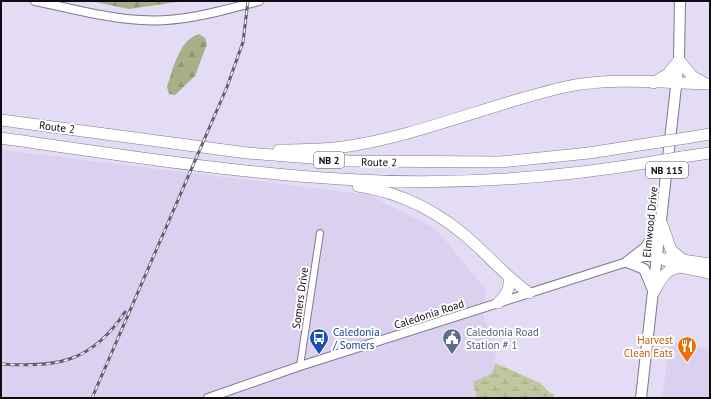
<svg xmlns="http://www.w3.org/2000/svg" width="711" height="399" font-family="'PT Sans',sans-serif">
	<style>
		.built { fill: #dbd0f0 }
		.forest { fill: url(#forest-firs) }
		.wetland { fill: url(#wetland-marsh) }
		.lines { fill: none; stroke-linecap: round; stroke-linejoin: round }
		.minor-casing { stroke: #80788e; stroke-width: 8 }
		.tertiary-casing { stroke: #80788e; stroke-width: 10 }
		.primary-casing { stroke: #80788e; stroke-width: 12 }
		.motorway-casing { stroke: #80788e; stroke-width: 12 }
		.minor { stroke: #fff; stroke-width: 6 }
		.tertiary { stroke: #fff; stroke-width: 8 }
		.primary { stroke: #fff; stroke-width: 10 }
		.motorway { stroke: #fff; stroke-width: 11 }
		.rail-casing { stroke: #645f6e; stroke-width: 3 }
		.rail { stroke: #fff; stroke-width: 1.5; stroke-dasharray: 4.5; stroke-linecap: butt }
		.motorway-bridge-casing { stroke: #80788e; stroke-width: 12; stroke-linecap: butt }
		.motorway-bridge { stroke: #fff; stroke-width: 11 }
		.labels { text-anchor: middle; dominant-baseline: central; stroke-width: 4; stroke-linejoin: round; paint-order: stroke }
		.shield { fill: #fff; stroke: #565459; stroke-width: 1 }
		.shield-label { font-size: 10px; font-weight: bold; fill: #0d0a12 }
		.street-label { font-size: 11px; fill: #0d0a12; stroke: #fff }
		.transit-label { font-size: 11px; fill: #164399; stroke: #fff; text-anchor: start }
		.service-label { font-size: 11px; fill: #4e5e75; stroke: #fff; text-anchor: start }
		.food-label { font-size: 11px; fill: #c56008; stroke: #fff; text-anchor: end }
	</style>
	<defs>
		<pattern id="forest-firs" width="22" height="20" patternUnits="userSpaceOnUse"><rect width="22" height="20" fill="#a8b088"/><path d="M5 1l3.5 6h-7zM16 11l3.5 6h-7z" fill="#8f9674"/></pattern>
		<pattern id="wetland-marsh" width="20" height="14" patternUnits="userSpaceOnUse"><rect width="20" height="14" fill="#bec79e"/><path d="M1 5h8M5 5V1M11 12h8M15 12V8" fill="none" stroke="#a2aa87"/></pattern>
	</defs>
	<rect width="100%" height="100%" fill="#e4dbf4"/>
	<path class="built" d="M 1,150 L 370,195 L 437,230 L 487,291 L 482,311 L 496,352 L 492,373 L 473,382 L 477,398 L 1,398 Z
		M 670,341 L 710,349 L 710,398 L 662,398 Z"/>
	<path class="forest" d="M 90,1 L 184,1 L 129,9 Z
		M 199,34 L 205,38 L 207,44 L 195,76 L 175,95 L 169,94 L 167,87 C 173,69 179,40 199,34 Z"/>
	<path class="wetland" d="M 495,363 L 540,383 L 551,394 L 554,394 L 554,398 L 477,398 L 473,382 L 492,373 Z"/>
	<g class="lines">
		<g class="minor-casing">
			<path id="minor" d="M 300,366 L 320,233"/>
		</g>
		<g class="tertiary-casing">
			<path id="tertiary" d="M 35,1 C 70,8 105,18 141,20 C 181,23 221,11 259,1
				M 208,398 L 300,366 L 627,262 L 644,257 L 658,257"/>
		</g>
		<g class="primary-casing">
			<path id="primary" d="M 627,262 L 645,248 L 661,226
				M 627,262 L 644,269 L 653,290
				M 641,398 L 679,60 L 680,1"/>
		</g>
		<g class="motorway-casing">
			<path id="motorway" d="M 653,83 L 668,74 L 679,60 L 692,76 L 706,84
				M 1,120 L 247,153 L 349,161 L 500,162 L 589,153 L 659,142
				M 1,138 C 114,154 227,172 340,179 C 446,186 553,179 658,161
				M 686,138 L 710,134
				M 279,150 C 300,150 322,150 343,147 C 419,136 490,104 565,87 C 610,77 664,83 710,84
				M 682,157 L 710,153
				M 358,186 C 405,193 443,214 477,246 C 495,263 508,278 529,293
				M 662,224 L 671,250 L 682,259
				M 658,257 L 681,267 L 710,273
				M 669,258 L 710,264
				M 654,292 C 661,279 665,269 681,267
				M 498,303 C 506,295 510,290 509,279"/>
		</g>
		<use href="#minor" class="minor"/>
		<use href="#tertiary" class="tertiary"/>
		<use href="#primary" class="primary"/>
		<use href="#motorway" class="motorway"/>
		<g class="rail-casing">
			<path id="rail" d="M 1,364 C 57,368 92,362 125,312
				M 92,398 L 227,87 L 243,42 L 248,1"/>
		</g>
		<use href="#rail" class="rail"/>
		<g class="motorway-bridge-casing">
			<path id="motorway-bridge" d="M 659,142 L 686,138
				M 658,161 L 682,157"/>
		</g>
		<use href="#motorway-bridge" class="motorway-bridge"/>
	</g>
	<defs>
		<g id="bus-pin" transform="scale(1)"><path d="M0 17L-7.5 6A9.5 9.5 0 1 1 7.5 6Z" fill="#1a4fb4" stroke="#fff"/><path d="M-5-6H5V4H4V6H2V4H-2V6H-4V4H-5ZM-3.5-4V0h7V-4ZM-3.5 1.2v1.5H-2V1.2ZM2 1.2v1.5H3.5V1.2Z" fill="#fff"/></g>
		<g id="civic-pin" transform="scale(1)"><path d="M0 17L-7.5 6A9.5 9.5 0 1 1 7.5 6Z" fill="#5c6f8a" stroke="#fff"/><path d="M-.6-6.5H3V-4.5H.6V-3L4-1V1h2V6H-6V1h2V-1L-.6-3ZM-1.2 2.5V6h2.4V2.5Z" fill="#fff"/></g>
		<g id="restaurant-pin" transform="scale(1)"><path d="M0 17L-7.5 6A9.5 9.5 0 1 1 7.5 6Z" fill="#e8710a" stroke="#fff"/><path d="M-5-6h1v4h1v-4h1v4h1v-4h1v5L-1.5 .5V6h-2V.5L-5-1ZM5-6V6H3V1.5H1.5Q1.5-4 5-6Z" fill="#fff"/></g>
	</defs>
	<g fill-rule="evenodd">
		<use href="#bus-pin" x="319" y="338"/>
		<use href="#civic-pin" x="452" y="338"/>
		<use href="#restaurant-pin" x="687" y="346"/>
	</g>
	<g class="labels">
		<g class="shield">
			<rect x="314" y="152" width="30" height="16" rx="3"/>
			<rect x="646" y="162" width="42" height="16" rx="3"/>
		</g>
		<g class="shield-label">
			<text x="329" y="160">NB 2</text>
			<text x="667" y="170">NB 115</text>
		</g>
		<g class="street-label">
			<text transform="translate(57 127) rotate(7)">Route 2</text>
			<text transform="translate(379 162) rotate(1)">Route 2</text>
			<text transform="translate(650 222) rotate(-84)">Elmwood Drive</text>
			<text transform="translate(300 298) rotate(-82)">Somers Drive</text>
			<text transform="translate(429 314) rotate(-18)">Caledonia Road</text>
		</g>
		<g class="transit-label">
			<text x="333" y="332">Caledonia<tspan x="333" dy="13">/ Somers</tspan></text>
		</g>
		<g class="service-label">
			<text x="466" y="332">Caledonia Road<tspan x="466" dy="13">Station # 1</tspan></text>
		</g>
		<g class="food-label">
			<text x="673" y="340">Harvest<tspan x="673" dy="13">Clean Eats</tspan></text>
		</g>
	</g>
	<rect width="711" height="399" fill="none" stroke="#0d0a12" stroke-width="4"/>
</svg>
